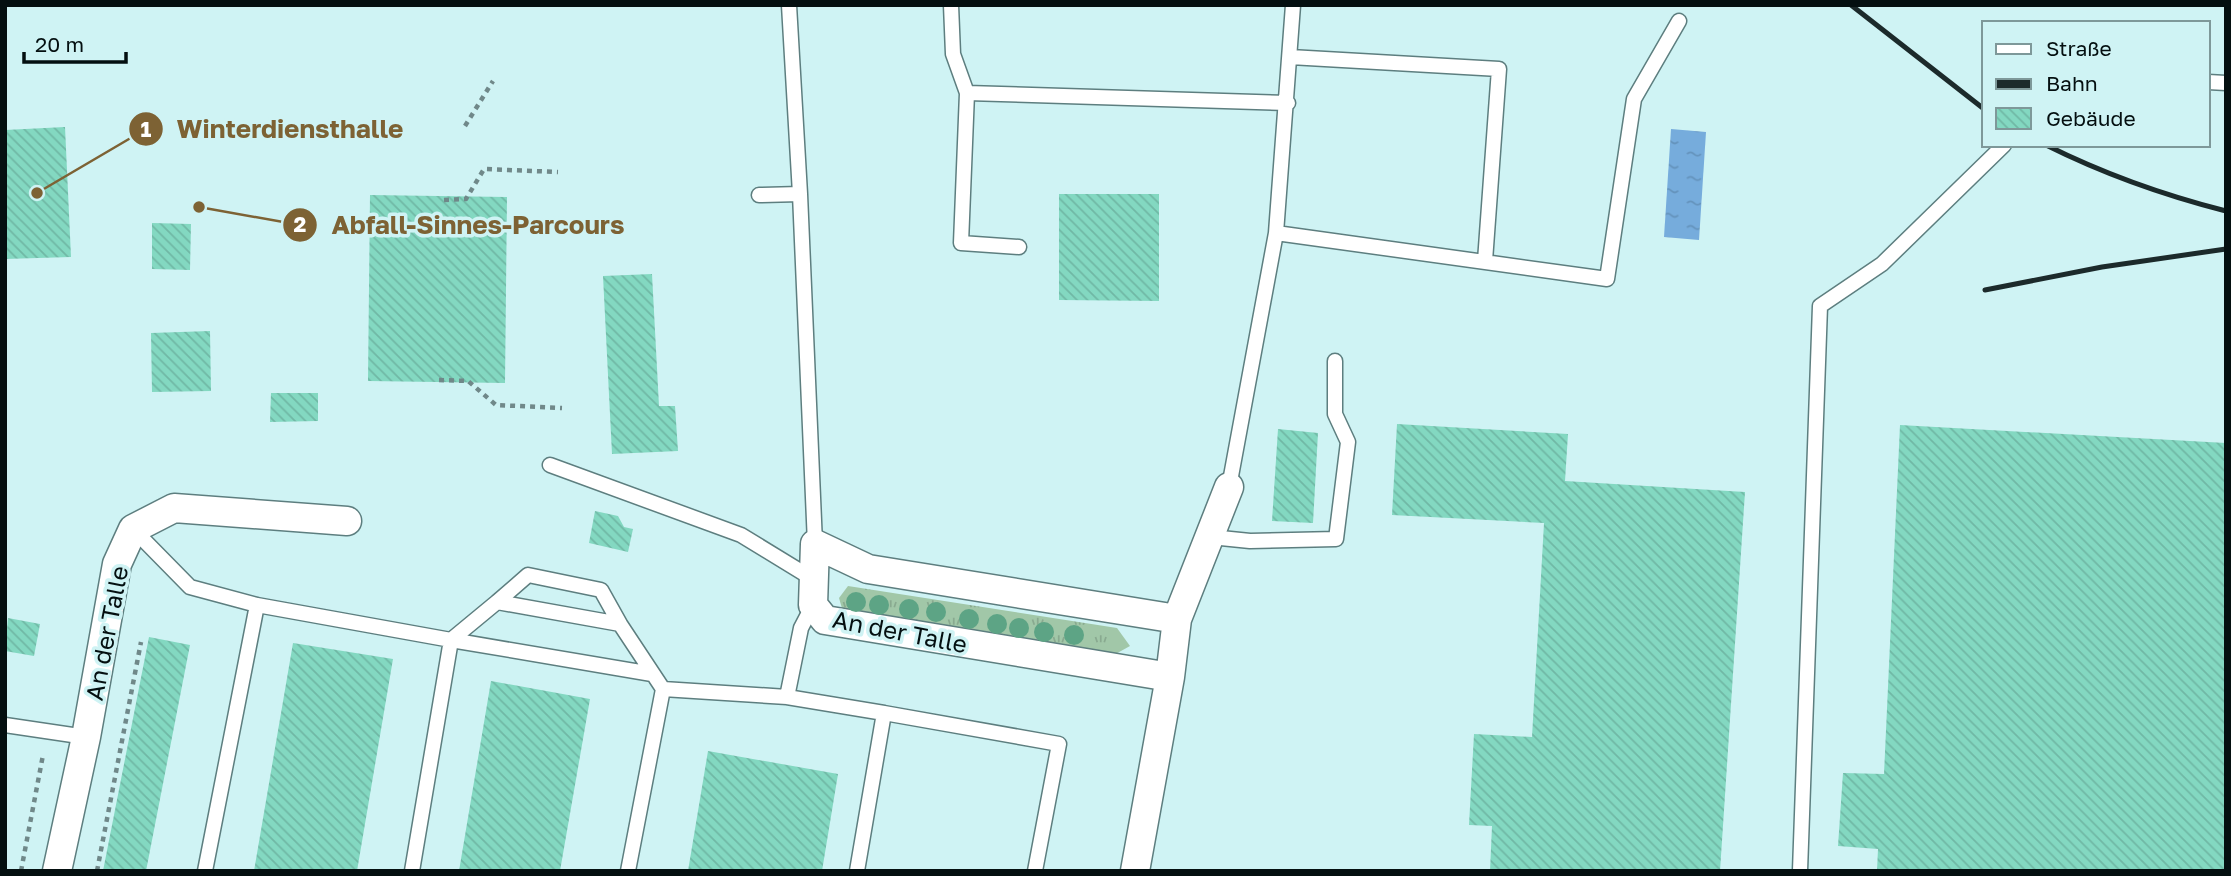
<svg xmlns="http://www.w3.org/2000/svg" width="2231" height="876" font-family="'Golos Text',sans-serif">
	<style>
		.grass { fill: url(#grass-tufts) }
		.water { fill: url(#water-ripples) }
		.building { fill: url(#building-back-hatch) }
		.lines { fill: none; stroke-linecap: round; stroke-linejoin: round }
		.service-casing { stroke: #5d7e7f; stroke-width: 17 }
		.minor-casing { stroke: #5d7e7f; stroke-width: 31 }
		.path { stroke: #708889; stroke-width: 4.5; stroke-dasharray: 5 5; stroke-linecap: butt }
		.service { stroke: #fff; stroke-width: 14 }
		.minor { stroke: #fff; stroke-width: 28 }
		.rail { stroke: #1c2a2b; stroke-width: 5 }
		.tree { fill: #5da485 }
		.labels { text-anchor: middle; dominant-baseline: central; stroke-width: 7; stroke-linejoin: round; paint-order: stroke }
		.street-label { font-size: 24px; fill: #040f10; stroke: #cff3f4 }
		.leader { fill: none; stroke: #7d6234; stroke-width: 2.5 }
		.callout-dot { fill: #7d6234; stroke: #cff3f4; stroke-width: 2.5 }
		.mark-label { font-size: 21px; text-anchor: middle; font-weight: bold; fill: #fff }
		.callout-label { font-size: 26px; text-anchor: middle; font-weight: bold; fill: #7d6234; stroke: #cff3f4; stroke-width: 7; stroke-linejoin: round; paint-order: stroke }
	</style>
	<defs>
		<pattern id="grass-tufts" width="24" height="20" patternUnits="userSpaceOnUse" patternTransform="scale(1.75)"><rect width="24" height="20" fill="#a1c7a8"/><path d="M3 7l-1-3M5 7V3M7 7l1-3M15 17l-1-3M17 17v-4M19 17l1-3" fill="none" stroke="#89aa90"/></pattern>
		<pattern id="water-ripples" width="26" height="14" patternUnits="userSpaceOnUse" patternTransform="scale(1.75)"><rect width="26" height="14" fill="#76acdc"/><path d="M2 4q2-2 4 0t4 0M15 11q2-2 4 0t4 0" fill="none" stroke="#6493bc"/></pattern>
		<pattern id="building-back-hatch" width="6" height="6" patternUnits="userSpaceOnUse" patternTransform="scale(1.75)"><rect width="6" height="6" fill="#83d8c1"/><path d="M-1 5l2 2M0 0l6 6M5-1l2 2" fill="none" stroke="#70b8a5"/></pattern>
	</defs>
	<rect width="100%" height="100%" fill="#cff3f4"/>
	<path class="grass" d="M 848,586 L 1117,628 L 1130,646 L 1112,656 L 843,612 L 839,598 Z"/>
	<path class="water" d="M 1671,129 L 1706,132 L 1699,240 L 1664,237 Z"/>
	<path class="building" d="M 65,127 L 71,257 L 5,259 L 5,130 Z
		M 1059,194 L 1159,194 L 1159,301 L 1059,300 Z
		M 370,195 L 507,197 L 505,383 L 368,381 Z
		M 152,223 L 191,224 L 190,270 L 152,269 Z
		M 652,274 L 659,406 L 675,406 L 678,451 L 612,454 L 603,276 Z
		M 210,331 L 211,391 L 152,392 L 151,333 Z
		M 271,393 L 318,393 L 318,421 L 270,422 Z
		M 1397,424 L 1568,434 L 1565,481 L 1745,492 L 1720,871 L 1490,871 L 1492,826 L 1469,825 L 1474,734 L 1532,737 L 1544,523 L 1392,515 Z
		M 1900,425 L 2226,443 L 2226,871 L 1877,871 L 1878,849 L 1838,846 L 1843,773 L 1884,774 Z
		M 1278,429 L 1318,433 L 1313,523 L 1272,521 Z
		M 595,511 L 618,516 L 624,527 L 633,529 L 628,552 L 589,543 Z
		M 8,618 L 40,624 L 34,656 L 5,651 Z
		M 149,637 L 190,645 L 146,871 L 103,871 Z
		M 293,643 L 393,659 L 357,871 L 254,871 Z
		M 491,681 L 590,699 L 560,871 L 459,871 Z
		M 708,751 L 838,774 L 822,871 L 688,871 Z"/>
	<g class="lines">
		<g class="service-casing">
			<path id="service" d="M 789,5 L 800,194 L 815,544
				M 951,5 L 953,54 L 967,93
				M 1290,57 L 1499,69 L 1485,261
				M 2208,82 L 2226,83
				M 759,195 L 800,194
				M 1276,233 L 1607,279 L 1634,99 L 1679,21
				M 1019,247 L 961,243 L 967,93 L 1288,103
				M 550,465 L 741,535 L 813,579
				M 1229,487 L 1276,233 L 1293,5
				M 133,529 L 190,587 L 257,605
				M 1211,537 L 1250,541 L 1336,539 L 1348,442 L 1335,414 L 1335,361
				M 497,602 L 528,575 L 601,590 L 620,624
				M 787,697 L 801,628 L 813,605
				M 884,713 L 1059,744 L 1035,871
				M 5,725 L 86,737
				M 205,871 L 257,605 L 451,640 L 497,602 L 620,624 L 663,689 L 787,697 L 884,713 L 857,871
				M 412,871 L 451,640 L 652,674
				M 628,871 L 663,689
				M 1800,871 L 1820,306 L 1882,264 L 2004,145"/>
		</g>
		<g class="minor-casing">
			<path id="minor" d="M 1170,677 L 825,620 L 813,605 L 815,544 L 868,569 L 1177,619
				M 57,871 L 86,737 L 117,564 L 133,529 L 174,508 L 347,521
				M 1135,871 L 1170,677 L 1177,619 L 1229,487"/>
		</g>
		<path class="path" d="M 465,126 L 493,81
			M 444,200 L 466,199 L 484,169 L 558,172
			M 439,380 L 468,381 L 496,405 L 562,408
			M 21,871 L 43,755
			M 97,871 L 141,642"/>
		<use href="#service" class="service"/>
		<use href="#minor" class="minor"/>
		<path class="rail" d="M 1851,5 L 1984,109
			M 2046,145 C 2104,174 2163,195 2226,211
			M 1985,290 L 2102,267 L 2226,249"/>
	</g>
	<g class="tree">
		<circle cx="856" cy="602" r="10"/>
		<circle cx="879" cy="605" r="10"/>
		<circle cx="909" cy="609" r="10"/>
		<circle cx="936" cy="612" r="10"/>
		<circle cx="969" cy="619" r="10"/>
		<circle cx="997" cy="624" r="10"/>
		<circle cx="1019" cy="628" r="10"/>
		<circle cx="1044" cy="632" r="10"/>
		<circle cx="1074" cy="635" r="10"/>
	</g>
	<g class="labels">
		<g class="street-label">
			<text transform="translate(900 631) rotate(11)">An der Talle</text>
			<text transform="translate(106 633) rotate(-79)">An der Talle</text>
		</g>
	</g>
	<path class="leader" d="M37 193L146 129M199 207L300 225"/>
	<g class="callout-dot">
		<circle cx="37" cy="193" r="7"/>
		<circle cx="199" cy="207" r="7"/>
		<circle cx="146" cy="129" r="18"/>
		<circle cx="300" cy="225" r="18"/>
	</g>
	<g class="mark-label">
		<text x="146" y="137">1</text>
		<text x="300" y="232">2</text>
	</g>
	<g class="callout-label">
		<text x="290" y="138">Winterdiensthalle</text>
		<text x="478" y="234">Abfall-Sinnes-Parcours</text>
	</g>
	<rect width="2231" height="876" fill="none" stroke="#040f10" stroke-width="14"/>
	<rect x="1982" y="21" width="228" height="126" fill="#cff3f4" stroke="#7e9899" stroke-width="2"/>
	<rect x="1996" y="44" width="35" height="10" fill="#ffffff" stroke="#7e9899" stroke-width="2"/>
	<text x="2046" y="56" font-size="21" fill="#040f10">Straße</text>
	<rect x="1996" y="79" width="35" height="10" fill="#1c2a2b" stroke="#7e9899" stroke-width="2"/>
	<text x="2046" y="91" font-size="21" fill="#040f10">Bahn</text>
	<rect x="1996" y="108" width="35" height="21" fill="url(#building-back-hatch)" stroke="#7e9899" stroke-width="2"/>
	<text x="2046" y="126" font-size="21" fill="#040f10">Gebäude</text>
	<path d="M24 52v10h102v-10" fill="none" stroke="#040f10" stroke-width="3.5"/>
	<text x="35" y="52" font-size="21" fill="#040f10" stroke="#cff3f4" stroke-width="5" paint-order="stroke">20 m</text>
</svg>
